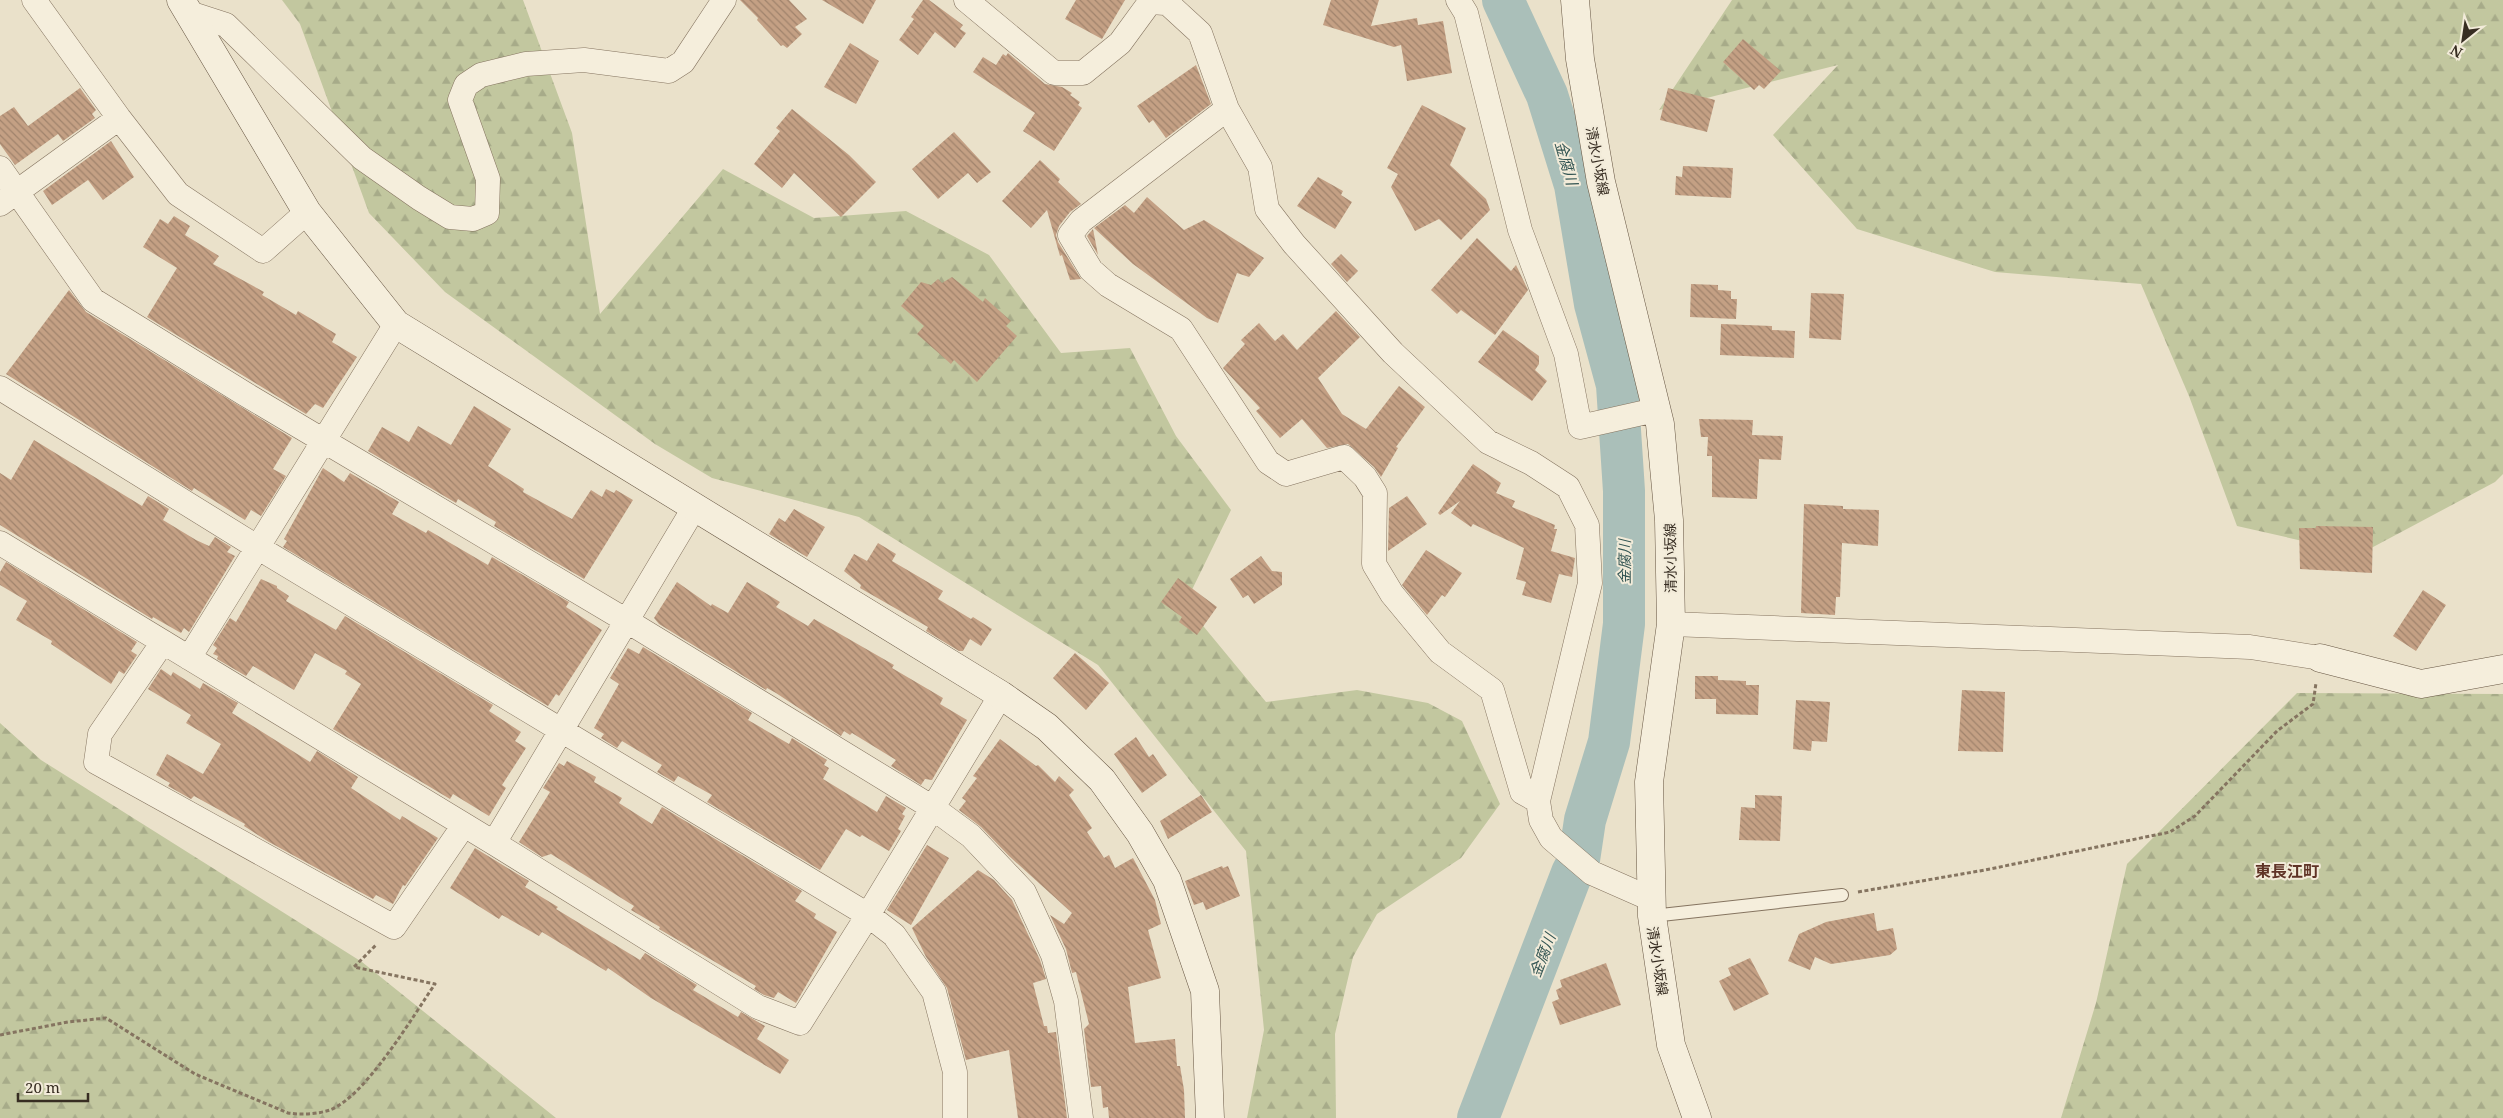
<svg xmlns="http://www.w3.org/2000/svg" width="2503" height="1118" font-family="'Noto Serif','Noto Sans JP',serif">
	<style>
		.forest { fill: url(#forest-firs) }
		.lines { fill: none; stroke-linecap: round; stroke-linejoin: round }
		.river { stroke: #aabfb9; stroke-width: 42 }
		.building { fill: url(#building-back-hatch) }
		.lane-casing { stroke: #857460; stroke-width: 14 }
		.street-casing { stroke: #857460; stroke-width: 25 }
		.secondary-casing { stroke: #675643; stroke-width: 29 }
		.path { stroke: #857460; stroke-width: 3; stroke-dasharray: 4 2.5; stroke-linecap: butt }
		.lane { stroke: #f5eedc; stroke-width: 12 }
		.street { stroke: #f5eedc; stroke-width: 24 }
		.secondary { stroke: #f5eedc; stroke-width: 28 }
		.labels { text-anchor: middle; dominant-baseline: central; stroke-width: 4; stroke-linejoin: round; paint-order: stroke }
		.street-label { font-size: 14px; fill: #372d22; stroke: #f2ebd9 }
		.water-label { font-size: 15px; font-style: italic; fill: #335553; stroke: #f2ebd9 }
		.quarter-label { font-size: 16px; font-weight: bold; fill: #5f3326; stroke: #f2ebd9 }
	</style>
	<defs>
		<pattern id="forest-firs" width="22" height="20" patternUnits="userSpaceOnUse" patternTransform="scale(1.25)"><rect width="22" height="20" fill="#c2c79f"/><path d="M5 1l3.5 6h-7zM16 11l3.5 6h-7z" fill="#a7ab89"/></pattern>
		<pattern id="building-back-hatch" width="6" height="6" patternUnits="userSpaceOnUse" patternTransform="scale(1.25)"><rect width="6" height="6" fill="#c4a084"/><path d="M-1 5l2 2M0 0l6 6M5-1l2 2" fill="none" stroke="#a0836c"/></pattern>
	</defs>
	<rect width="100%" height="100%" fill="#eae1ca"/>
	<path class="forest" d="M 282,0 L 523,0 L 572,133 L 600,314 L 723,169 L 814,218 L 906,211 L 989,255 L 1061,353 L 1130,348 L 1176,436 L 1231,510 L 1185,604 L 1266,702 L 1357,690 L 1428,703 L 1462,721 L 1500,804 L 1461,858 L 1377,914 L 1353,957 L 1335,1034 L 1336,1118 L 1247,1118 L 1264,1030 L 1246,851 L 1098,665 L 859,517 L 712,478 L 655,444 L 445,292 L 369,213 L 300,24 Z
		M 1732,0 L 2503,0 L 2503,474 L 2495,482 L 2360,554 L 2237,526 L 2189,396 L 2141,284 L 1995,272 L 1857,229 L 1773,135 L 1838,65 L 1659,110 Z
		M 2297,693 L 2503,694 L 2503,1118 L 2061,1118 L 2096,1003 L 2127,864 Z
		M 0,723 L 41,760 L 362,962 L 556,1118 L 0,1118 Z"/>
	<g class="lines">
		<path class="river" d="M 1478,1118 L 1572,873 L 1579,860 L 1585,820 L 1609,742 L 1624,624 L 1624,491 L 1617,385 L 1595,304 L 1575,185 L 1547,95 L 1503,0"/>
	</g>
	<path class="building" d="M 740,0 L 789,0 L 807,19 L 795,27 L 802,34 L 787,48 L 783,45 L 781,46 L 757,20 L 758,18 Z
		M 822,0 L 876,0 L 863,24 Z
		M 923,0 L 929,0 L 963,25 L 960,29 L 966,33 L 955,48 L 935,32 L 918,55 L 899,40 L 914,19 L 911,17 Z
		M 1076,0 L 1125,0 L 1102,39 L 1065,19 Z
		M 1331,0 L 1379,0 L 1371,26 L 1417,18 L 1418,25 L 1443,21 L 1452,73 L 1407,81 L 1401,45 L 1394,47 L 1323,25 Z
		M 1743,39 L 1781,71 L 1764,89 L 1759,85 L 1754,90 L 1723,62 Z
		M 850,43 L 879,61 L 856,104 L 824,87 Z
		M 1008,53 L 1045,84 L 1062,87 L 1072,93 L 1070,95 L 1080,102 L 1078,105 L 1082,108 L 1054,151 L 1023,131 L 1035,113 L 973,72 L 983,57 L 996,65 L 1003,54 L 1006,56 Z
		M 1196,65 L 1211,104 L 1166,138 L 1153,120 L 1149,123 L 1137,106 Z
		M 80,88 L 96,110 L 92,114 L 95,118 L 63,141 L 58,134 L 15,165 L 0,144 L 0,116 L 14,107 L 28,126 Z
		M 1668,88 L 1715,100 L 1707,132 L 1660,120 Z
		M 1422,105 L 1466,128 L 1450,165 L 1486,199 L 1490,210 L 1461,240 L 1439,219 L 1415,231 L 1391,187 L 1398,174 L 1387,168 Z
		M 792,109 L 849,155 L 876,182 L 841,217 L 794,173 L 782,188 L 754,164 L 780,131 L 776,128 Z
		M 954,132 L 991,172 L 977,183 L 968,173 L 938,199 L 912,169 Z
		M 111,141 L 134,177 L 103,200 L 88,180 L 52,205 L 43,191 Z
		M 1040,160 L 1060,179 L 1058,182 L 1081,204 L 1070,212 L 1059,226 L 1056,235 L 1058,242 L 1081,279 L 1070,280 L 1062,255 L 1060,256 L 1047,210 L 1031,228 L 1002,201 Z
		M 1683,166 L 1733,168 L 1731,198 L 1675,195 L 1676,176 L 1682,177 Z
		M 1318,177 L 1343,191 L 1341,195 L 1352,202 L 1335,229 L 1297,206 Z
		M 1147,197 L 1184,230 L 1204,220 L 1264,258 L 1249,277 L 1237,273 L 1218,323 L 1207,318 L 1133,264 L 1094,228 L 1125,205 L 1134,213 Z
		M 174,216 L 190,226 L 185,235 L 219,256 L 213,264 L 264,292 L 262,295 L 296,315 L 298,311 L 336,334 L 332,342 L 357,357 L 323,408 L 315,404 L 306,414 L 147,317 L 177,268 L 143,247 L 160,219 L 168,224 Z
		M 1093,229 L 1098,255 L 1087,236 Z
		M 1477,238 L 1511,271 L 1516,265 L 1528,290 L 1495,335 L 1461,310 L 1457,314 L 1431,290 Z
		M 1341,254 L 1358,271 L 1347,282 L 1331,264 Z
		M 952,277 L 983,302 L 985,298 L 1011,321 L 1006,326 L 1017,336 L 977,382 L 954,360 L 951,364 L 917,334 L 924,326 L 901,306 L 921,282 L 931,285 L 938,279 L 942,283 Z
		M 1691,284 L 1718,285 L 1718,290 L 1731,291 L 1731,299 L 1737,299 L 1736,319 L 1690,317 Z
		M 69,290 L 86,312 L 292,438 L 273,469 L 286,476 L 261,516 L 251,510 L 245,520 L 194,488 L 192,491 L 6,374 Z
		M 1811,293 L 1844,294 L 1841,340 L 1809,338 Z
		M 1336,311 L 1360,337 L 1318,378 L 1342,414 L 1366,429 L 1399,386 L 1425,407 L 1396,447 L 1398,448 L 1381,477 L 1374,467 L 1348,444 L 1327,448 L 1302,419 L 1280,438 L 1256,411 L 1260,408 L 1223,368 L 1245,344 L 1241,340 L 1259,323 L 1275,341 L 1283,334 L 1297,350 Z
		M 1721,324 L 1772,326 L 1772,330 L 1795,331 L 1794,358 L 1720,355 Z
		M 1503,330 L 1539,356 L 1539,364 L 1535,370 L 1547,381 L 1532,401 L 1478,362 Z
		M 474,406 L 511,429 L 488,466 L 524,489 L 523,492 L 572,519 L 591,490 L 602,497 L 606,489 L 614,493 L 616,490 L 633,500 L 584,579 L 494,526 L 496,522 L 458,499 L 456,503 L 368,451 L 382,427 L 409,442 L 418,426 L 451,445 Z
		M 1699,419 L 1753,420 L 1752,435 L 1783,436 L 1781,460 L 1759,459 L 1757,499 L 1712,497 L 1712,456 L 1707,456 L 1708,437 L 1701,437 Z
		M 34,440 L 142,506 L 148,496 L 169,509 L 163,520 L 196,540 L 209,546 L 215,537 L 231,547 L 227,552 L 235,556 L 189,632 L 184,628 L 181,633 L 153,617 L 152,619 L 0,525 L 0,473 L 11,480 Z
		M 1473,464 L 1501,483 L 1496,493 L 1515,501 L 1512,507 L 1555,525 L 1554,529 L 1557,529 L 1551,551 L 1575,558 L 1572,577 L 1559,574 L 1551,603 L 1522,595 L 1526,582 L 1516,579 L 1524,548 L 1473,524 L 1471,527 L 1451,513 L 1460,501 L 1440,515 L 1438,513 Z
		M 323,468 L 344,482 L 350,473 L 399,502 L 392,514 L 426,533 L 428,530 L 488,565 L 492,557 L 569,602 L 566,607 L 602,630 L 559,696 L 556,694 L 548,706 L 283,547 L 287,541 L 284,539 Z
		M 1407,496 L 1427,524 L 1388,551 L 1389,508 Z
		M 1804,504 L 1843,506 L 1843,509 L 1879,510 L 1878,546 L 1842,543 L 1840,597 L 1836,597 L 1835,615 L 1801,613 Z
		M 794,509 L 825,527 L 807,557 L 769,534 L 779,518 L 785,522 Z
		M 2316,526 L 2373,527 L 2372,573 L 2300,569 L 2299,528 L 2316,528 Z
		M 878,543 L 896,554 L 892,561 L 943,591 L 938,599 L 971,619 L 973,617 L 992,629 L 981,646 L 970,639 L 963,651 L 959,651 L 926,631 L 928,627 L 860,588 L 861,585 L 844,571 L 854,554 L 867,561 Z
		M 1426,550 L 1462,573 L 1445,597 L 1442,595 L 1427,615 L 1402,585 Z
		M 1261,556 L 1272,571 L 1282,572 L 1282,585 L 1254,604 L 1248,595 L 1243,598 L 1230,579 Z
		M 6,562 L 137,642 L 131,651 L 137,655 L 124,674 L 119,671 L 111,684 L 51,644 L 52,641 L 16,620 L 27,601 L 0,585 L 0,572 Z
		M 1178,578 L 1217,607 L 1197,635 L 1179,622 L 1182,617 L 1161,602 Z
		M 261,579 L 277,586 L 277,588 L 289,596 L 286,601 L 336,630 L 345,616 L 493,705 L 489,711 L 521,732 L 515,741 L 526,748 L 502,785 L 506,788 L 489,816 L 453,794 L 450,799 L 333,729 L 361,684 L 345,674 L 347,671 L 315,653 L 294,690 L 253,666 L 246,676 L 217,659 L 218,656 L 213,654 L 217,648 L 213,645 L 230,618 L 236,622 Z
		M 677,582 L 711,606 L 712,604 L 728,613 L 747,582 L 780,602 L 776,607 L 808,626 L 814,619 L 894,665 L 892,668 L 943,698 L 940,704 L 967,720 L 932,780 L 925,779 L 921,785 L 891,766 L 896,760 L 852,733 L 850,735 L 844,731 L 841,736 L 776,693 L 767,688 L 766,690 L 659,624 L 654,618 Z
		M 2423,590 L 2446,605 L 2416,651 L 2393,636 Z
		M 643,647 L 752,713 L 748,720 L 789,744 L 792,738 L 827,760 L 824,765 L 829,768 L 823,779 L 877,812 L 886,796 L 906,808 L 902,814 L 905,816 L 898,829 L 901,831 L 889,851 L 862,835 L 860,837 L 846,829 L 820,870 L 707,802 L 712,795 L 678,776 L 674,782 L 657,772 L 662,765 L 622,741 L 617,748 L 601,738 L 604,734 L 594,728 L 619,684 L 610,678 L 628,648 L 639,654 Z
		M 1075,653 L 1109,683 L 1086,710 L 1053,678 Z
		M 161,669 L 171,676 L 173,672 L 200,689 L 203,683 L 238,703 L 232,713 L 310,762 L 317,751 L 358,777 L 351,788 L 400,820 L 402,816 L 438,838 L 405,886 L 403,885 L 393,904 L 376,895 L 373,899 L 269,842 L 244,826 L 245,824 L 194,796 L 191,799 L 168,786 L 170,783 L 156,775 L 167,754 L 203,774 L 221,744 L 186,723 L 191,715 L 148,689 Z
		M 1695,676 L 1718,676 L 1718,680 L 1746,681 L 1746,685 L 1759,685 L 1758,715 L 1716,714 L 1716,699 L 1695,699 Z
		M 1962,690 L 2005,692 L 2003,752 L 1958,751 Z
		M 1796,700 L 1830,702 L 1827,742 L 1812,741 L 1811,751 L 1793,749 Z
		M 1136,737 L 1149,757 L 1153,754 L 1167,775 L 1142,793 L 1114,754 Z
		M 1000,739 L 1036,766 L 1038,765 L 1055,782 L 1059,776 L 1074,790 L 1069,795 L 1092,828 L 1087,832 L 1104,858 L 1109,855 L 1115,868 L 1133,858 L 1155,900 L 1161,924 L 1148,930 L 1161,978 L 1128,987 L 1135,1043 L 1175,1039 L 1177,1066 L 1180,1066 L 1184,1090 L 1185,1118 L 1109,1118 L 1108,1107 L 1103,1108 L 1101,1086 L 1091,1087 L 1084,1029 L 1089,1024 L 1076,972 L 1072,973 L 1066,949 L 1050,915 L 1064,924 L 1072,913 L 1009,856 L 981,827 L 959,810 L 966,801 L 962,798 L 977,778 L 973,776 Z
		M 567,761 L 596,777 L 594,782 L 622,798 L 619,803 L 652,824 L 662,807 L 802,891 L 795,901 L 816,914 L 814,918 L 837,932 L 796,1003 L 778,992 L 774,998 L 764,995 L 754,989 L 756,986 L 659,929 L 660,927 L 631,910 L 634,906 L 551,854 L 542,857 L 519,842 L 550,792 L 543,788 L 559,763 L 564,766 Z
		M 1201,795 L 1212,812 L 1168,839 L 1160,821 Z
		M 1755,795 L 1782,796 L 1780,841 L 1739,840 L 1741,807 L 1755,808 Z
		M 927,845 L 949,858 L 911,925 L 887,910 Z
		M 475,848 L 529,881 L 525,887 L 558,907 L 556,909 L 640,960 L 645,953 L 697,985 L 693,990 L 738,1017 L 741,1012 L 765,1026 L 757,1039 L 789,1060 L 780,1074 L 651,998 L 608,968 L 606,971 L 542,932 L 539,936 L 502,915 L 499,919 L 450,888 Z
		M 1222,866 L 1223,868 L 1228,866 L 1240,896 L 1206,910 L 1203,902 L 1194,905 L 1185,881 Z
		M 978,870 L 994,880 L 1012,900 L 1040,960 L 1046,979 L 1033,983 L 1044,1026 L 1047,1026 L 1048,1033 L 1056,1032 L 1067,1118 L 1018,1118 L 1009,1050 L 966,1060 L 947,988 L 926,957 L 912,928 Z
		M 1874,913 L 1877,931 L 1893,928 L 1897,949 L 1890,955 L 1831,964 L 1815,957 L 1810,970 L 1788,961 L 1799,934 L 1826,922 Z
		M 1750,958 L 1769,994 L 1734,1011 L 1719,981 L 1731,975 L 1728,968 Z
		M 1606,963 L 1621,1005 L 1560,1025 L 1552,1002 L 1559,999 L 1556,990 L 1562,987 L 1560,980 Z"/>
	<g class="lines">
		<g class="lane-casing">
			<path id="lane" d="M 1652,916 L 1842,895"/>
		</g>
		<g class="street-casing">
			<path id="street" d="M 34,0 L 119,118 L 178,194 L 263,251 L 307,212
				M 966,0 L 1054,73 L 1083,73 L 1120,43 L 1150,2 L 1165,3
				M 1164,0 L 1200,33 L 1227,109 L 1260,167 L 1267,209 L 1294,244 L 1393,353 L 1488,442 L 1531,463 L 1568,487 L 1587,525 L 1590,583 L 1538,801 L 1541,820 L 1551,838 L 1592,873 L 1651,899
				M 1458,0 L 1466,13 L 1520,230 L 1566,354 L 1580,427 L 1651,411 L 1660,424
				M 189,13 L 226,25 L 362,158 L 419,198 L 450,217 L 473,219 L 487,213 L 488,179 L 460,100 L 466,85 L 481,75 L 526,64 L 584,60 L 669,71 L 683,62 L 724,0
				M 1227,109 L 1081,221 L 1070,235 L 1091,270 L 1108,285 L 1181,329 L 1268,462 L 1286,474 L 1344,457 L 1365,477 L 1375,493 L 1374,564 L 1392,594 L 1440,652 L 1492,690 L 1522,792 L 1538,801
				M 0,168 L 93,300 L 245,394 L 627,621 L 933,808 L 971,836 L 1024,892 L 1053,955 L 1066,1001 L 1081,1118
				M 0,204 L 119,118
				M 0,388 L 257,547 L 868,915 L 894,935 L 934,992 L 955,1072 L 955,1118
				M 0,543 L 494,843 L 758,1007 L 800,1023 L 868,915 L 1001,695
				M 1671,624 L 2250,647 L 2320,658
				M 163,642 L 100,734 L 96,762 L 394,927 L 464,825
				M 189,658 L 396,324
				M 494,843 L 694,508"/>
		</g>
		<g class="secondary-casing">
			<path id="secondary" d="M 181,0 L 307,212 L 396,324 L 1001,695 L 1047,727 L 1102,780 L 1140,833 L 1167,880 L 1205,991 L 1210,1118
				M 1575,0 L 1580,59 L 1601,182 L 1660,424 L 1669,520 L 1671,624 L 1649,782 L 1652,916 L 1671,1045 L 1697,1118
				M 2320,658 L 2421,684 L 2503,669"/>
		</g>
		<path class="path" d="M 1858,892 L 1985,870 L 2170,832 L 2195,816 L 2277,731 L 2313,704 L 2316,683
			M 0,1035 L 68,1022 L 106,1018 L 195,1074 L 288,1113 C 301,1115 318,1114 330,1110 C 366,1096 413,1016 435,984 L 354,967 L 377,944"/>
		<use href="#lane" class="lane"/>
		<use href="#street" class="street"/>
		<use href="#secondary" class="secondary"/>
	</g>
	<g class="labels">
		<g class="street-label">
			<text transform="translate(1598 161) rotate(79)">清水小坂線</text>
			<text transform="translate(1670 558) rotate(-91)">清水小坂線</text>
			<text transform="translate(1658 961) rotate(81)">清水小坂線</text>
		</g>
		<g class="water-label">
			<text transform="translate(1567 163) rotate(74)">金腐川</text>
			<text transform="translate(1624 562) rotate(-90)">金腐川</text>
			<text transform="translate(1542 955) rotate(-69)">金腐川</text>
		</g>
		<g class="quarter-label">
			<text x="2287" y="871">東長江町</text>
		</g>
	</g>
	<g transform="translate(2463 40) rotate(210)" stroke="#f2ebd9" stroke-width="4" paint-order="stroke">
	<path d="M0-4L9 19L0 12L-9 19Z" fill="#372d22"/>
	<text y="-8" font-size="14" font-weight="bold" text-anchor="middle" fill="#372d22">N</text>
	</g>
	<path d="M18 1093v8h70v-8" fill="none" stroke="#372d22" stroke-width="2.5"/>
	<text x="25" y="1093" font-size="15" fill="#372d22" stroke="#f2ebd9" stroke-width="4" paint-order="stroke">20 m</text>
</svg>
